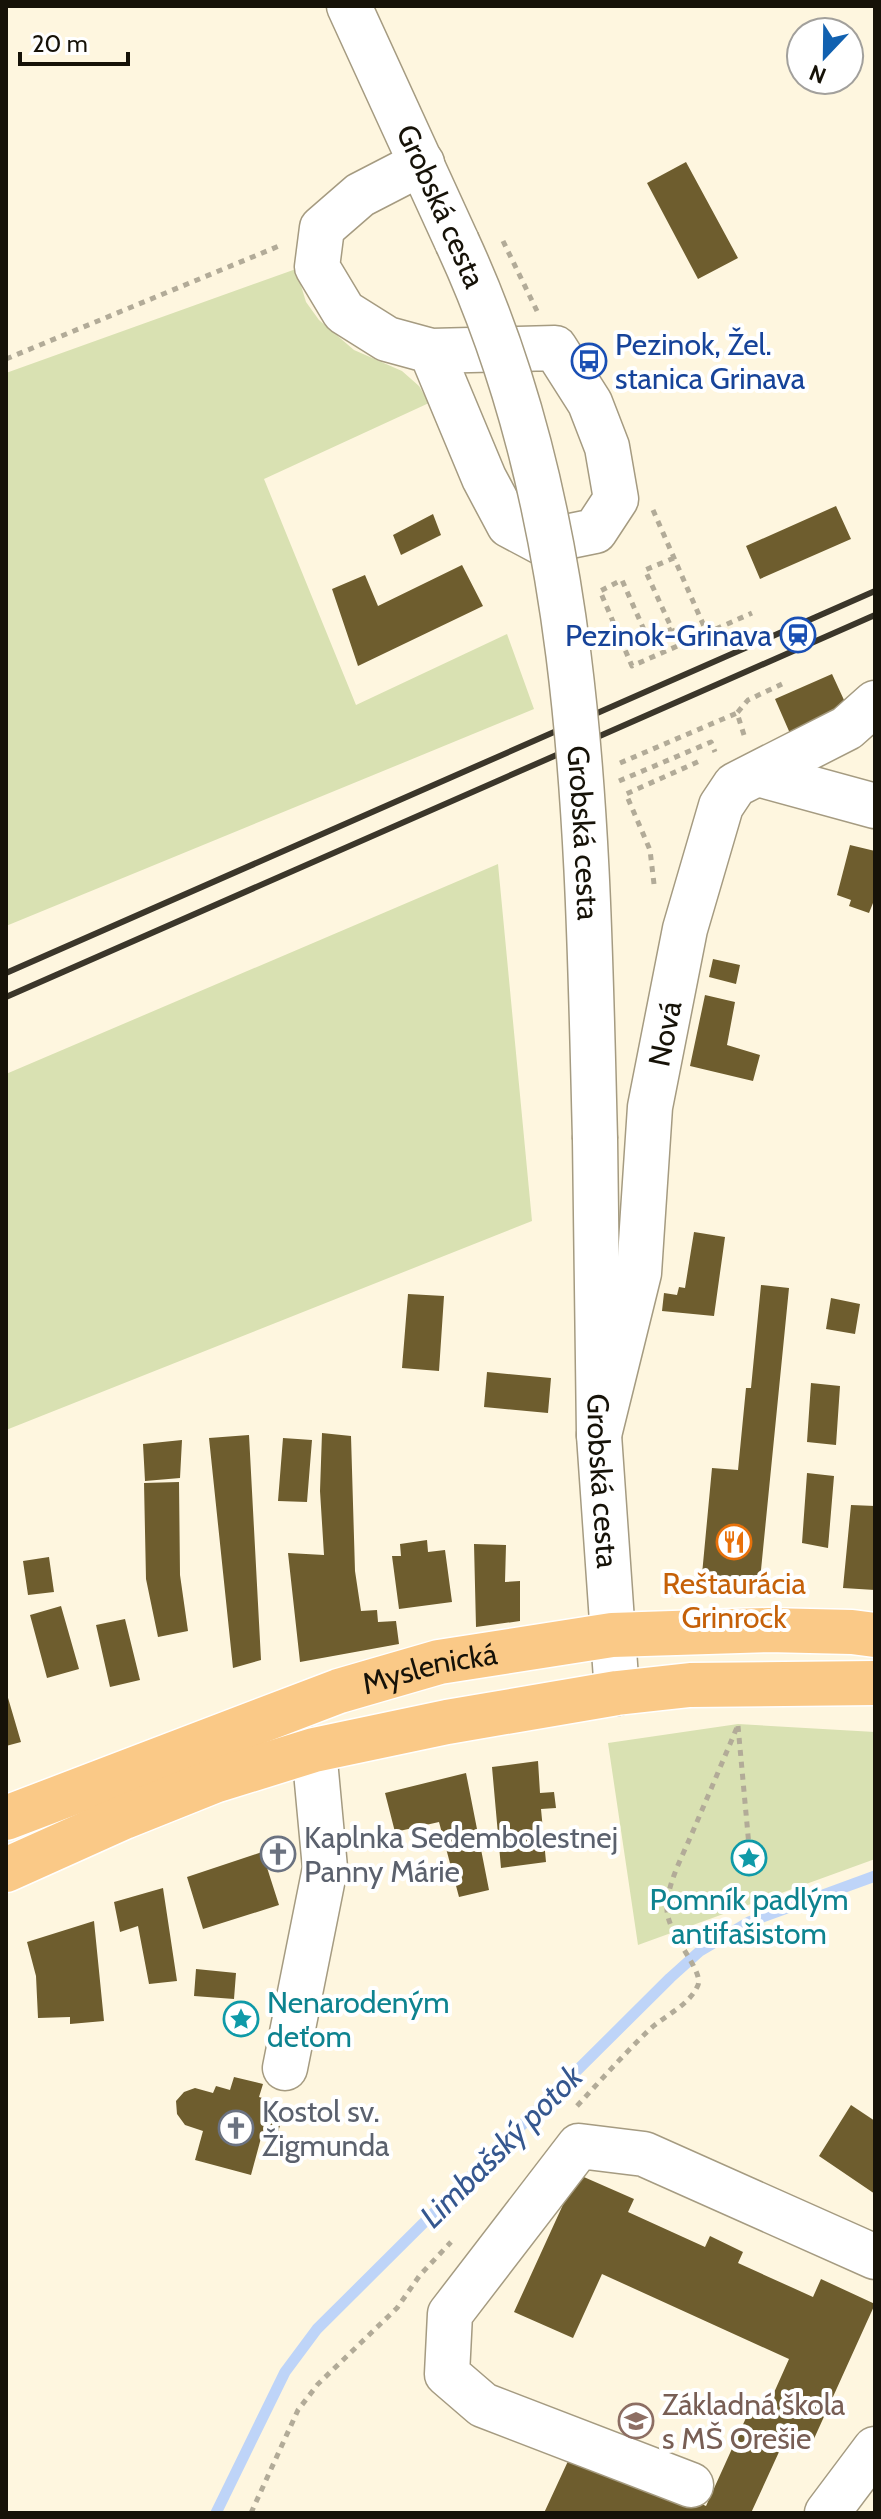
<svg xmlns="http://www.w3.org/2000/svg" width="881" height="2519" font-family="Cabin,sans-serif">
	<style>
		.green { fill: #d9e1b2 }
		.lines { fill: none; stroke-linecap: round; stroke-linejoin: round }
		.stream { stroke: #bed4f8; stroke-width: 11 }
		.building { fill: #6e5d2e }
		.minor-casing { stroke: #a59b81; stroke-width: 47 }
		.major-casing { stroke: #fff; stroke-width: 47 }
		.path { stroke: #b2ab98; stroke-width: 5; stroke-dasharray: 6 6; stroke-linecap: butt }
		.minor { stroke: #fff; stroke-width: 44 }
		.major { stroke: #fac987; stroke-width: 44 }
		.rail { stroke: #3b362a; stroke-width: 6 }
		.minor-bridge-casing { stroke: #a59b81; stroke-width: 47; stroke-linecap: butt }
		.minor-bridge { stroke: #fff; stroke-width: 44 }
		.labels { text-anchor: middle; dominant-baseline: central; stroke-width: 8; stroke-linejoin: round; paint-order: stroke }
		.street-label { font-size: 30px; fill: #161208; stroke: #fff }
		.transit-label { font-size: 30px; fill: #164399; stroke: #fff; text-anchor: start }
		.food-label { font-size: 30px; fill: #c56008; stroke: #fff }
		.worship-label { font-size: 30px; fill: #5b616d; stroke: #fff; text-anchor: start }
		.culture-label { font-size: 30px; fill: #0d838f; stroke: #fff }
		.education-label { font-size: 30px; fill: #785e54; stroke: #fff; text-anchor: start }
		.water-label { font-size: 32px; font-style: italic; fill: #35578f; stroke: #fff }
	</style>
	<rect width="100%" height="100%" fill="#fef6df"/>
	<path class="green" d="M 296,269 L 306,302 L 319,320 L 354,350 L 402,371 L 419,386 L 429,403 L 264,479 L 356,705 L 507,634 L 534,709 L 6,926 L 6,373 Z
		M 498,864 L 532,1221 L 6,1430 L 6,1074 Z
		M 738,1724 L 875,1732 L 875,1859 L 638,1945 L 608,1743 Z"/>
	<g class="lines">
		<path class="stream" d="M 216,2513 L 285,2372 L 317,2329 L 670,1978 L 700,1951 L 749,1922 L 875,1876"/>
	</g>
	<path class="building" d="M 686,162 L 738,258 L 698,279 L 647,183 Z
		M 836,506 L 851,539 L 760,579 L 746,546 Z
		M 433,514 L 441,535 L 401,555 L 393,535 Z
		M 462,565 L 483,606 L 358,666 L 332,589 L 365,575 L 378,606 Z
		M 832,674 L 850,713 L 792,738 L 775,699 Z
		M 850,845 L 875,851 L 875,904 L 873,903 L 869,913 L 849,906 L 851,900 L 837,895 Z
		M 713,959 L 740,965 L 736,984 L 709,977 Z
		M 705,995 L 735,1002 L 727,1045 L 760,1055 L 753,1081 L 690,1066 Z
		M 694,1232 L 725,1237 L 714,1316 L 662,1311 L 664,1293 L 677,1295 L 679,1287 L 685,1288 Z
		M 761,1285 L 789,1288 L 759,1590 L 701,1585 L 712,1468 L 738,1470 L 746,1388 L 751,1388 Z
		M 408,1294 L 444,1296 L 439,1371 L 402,1368 Z
		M 831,1298 L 860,1304 L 855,1334 L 826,1329 Z
		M 487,1372 L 551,1378 L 548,1413 L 484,1407 Z
		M 811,1383 L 840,1386 L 836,1445 L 807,1442 Z
		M 322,1433 L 351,1436 L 355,1571 L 361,1611 L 377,1610 L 378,1622 L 396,1621 L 399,1644 L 300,1662 L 288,1553 L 324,1555 L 320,1491 Z
		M 249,1435 L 261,1660 L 233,1668 L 209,1438 Z
		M 283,1438 L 312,1440 L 307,1502 L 278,1501 Z
		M 182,1440 L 180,1478 L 145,1481 L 143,1444 Z
		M 807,1473 L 834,1476 L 828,1548 L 802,1543 Z
		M 179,1482 L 180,1575 L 188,1631 L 158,1637 L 146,1579 L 144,1483 Z
		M 851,1505 L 875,1506 L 875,1590 L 843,1588 Z
		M 427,1540 L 428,1552 L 445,1550 L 452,1602 L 399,1609 L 392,1556 L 401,1556 L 400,1544 Z
		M 474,1544 L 506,1545 L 505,1582 L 520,1581 L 520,1621 L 476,1627 Z
		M 49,1557 L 54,1592 L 28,1595 L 23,1561 Z
		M 61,1606 L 79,1669 L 47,1678 L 30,1615 Z
		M 125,1619 L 140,1680 L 110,1687 L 96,1625 Z
		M 6,1691 L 21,1742 L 6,1746 Z
		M 538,1761 L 540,1793 L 554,1792 L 556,1808 L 541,1809 L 546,1862 L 501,1868 L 492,1767 Z
		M 466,1773 L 489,1890 L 459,1897 L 439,1822 L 395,1832 L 385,1793 Z
		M 262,1852 L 279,1905 L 203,1929 L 187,1877 Z
		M 163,1888 L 177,1981 L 149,1984 L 138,1926 L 120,1932 L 114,1902 Z
		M 94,1921 L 104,2021 L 70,2024 L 70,2017 L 38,2018 L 36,1976 L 27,1942 Z
		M 196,1969 L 236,1973 L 234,1999 L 194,1996 Z
		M 234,2077 L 263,2084 L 259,2097 L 272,2101 L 268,2114 L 282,2119 L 275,2142 L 261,2138 L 251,2175 L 195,2160 L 203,2131 L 185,2125 L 177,2114 L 176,2101 L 184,2092 L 195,2088 L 213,2093 L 216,2086 L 230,2090 Z
		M 851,2105 L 875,2121 L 875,2194 L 819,2156 Z
		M 577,2174 L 634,2199 L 628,2212 L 705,2247 L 710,2236 L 743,2252 L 738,2263 L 813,2297 L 821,2279 L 875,2304 L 808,2452 L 784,2441 L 751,2513 L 544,2513 L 575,2446 L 706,2506 L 750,2409 L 764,2415 L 789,2359 L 602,2274 L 573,2338 L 514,2312 Z"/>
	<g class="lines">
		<g class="minor-casing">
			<g id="minor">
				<path d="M 349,6 L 457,242"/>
				<path d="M 422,163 L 360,195 L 322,228 L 317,267 L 344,312 L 387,339 L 431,351 L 555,348 L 590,403 L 607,447 L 616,499 L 595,531 L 541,542 L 509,525 L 484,478 L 431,351"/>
				<path d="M 758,774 L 875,806"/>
				<path id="s1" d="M 595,1139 L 599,1435 L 617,1693"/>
				<path id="s2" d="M 599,1435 L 639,1273 L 650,1107 L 685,929 L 721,806 L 735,785 L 847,728 L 875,703"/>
				<path d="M 285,2068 L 325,1868 L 314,1750"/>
				<path d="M 691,2485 L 483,2405 L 447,2374 L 450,2314 L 579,2146 L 644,2154 L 875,2257"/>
				<path d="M 827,2513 L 875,2449"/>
			</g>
		</g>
		<g class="major-casing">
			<g id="major">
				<path id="s3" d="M 6,1818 L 339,1691 L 439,1662 L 612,1635 L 768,1630 L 852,1632 L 875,1635"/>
				<path d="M 6,1870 L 124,1817 L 214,1781 L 314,1750 L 447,1722 L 617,1693 L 690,1685 L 875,1683"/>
			</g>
		</g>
		<path class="path" d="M 503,241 L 537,311
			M 6,359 L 279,246
			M 653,510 L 707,633 L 752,613
			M 674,558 L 645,570 L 672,629 L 648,639 L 622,580 L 600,591 L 632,666 L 707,633
			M 744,735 L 737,713 L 748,700 L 782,684
			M 620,763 L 737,713
			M 619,781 L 711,742 L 715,752
			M 654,884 L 650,850 L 626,794 L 702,760
			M 738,1726 L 749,1846
			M 577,2106 C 601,2080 624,2054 649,2030 C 665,2015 689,2006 698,1985 C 704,1970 666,1933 667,1908 C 667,1885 681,1859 690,1838 C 706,1801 722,1763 738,1725
			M 251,2513 L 298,2410 L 318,2384 L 397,2308 L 420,2275 L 451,2242"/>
		<use href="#minor" class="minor"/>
		<use href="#major" class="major"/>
		<path class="rail" d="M 6,973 L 875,591
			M 6,997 L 875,615"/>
		<g class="minor-bridge-casing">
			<g id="minor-bridge">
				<path id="s4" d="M 457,242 C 587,522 587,837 595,1139"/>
			</g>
		</g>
		<use href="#minor-bridge" class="minor-bridge"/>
	</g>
	<defs>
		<g id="bus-ring" transform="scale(1.8)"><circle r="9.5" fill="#fff" stroke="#1a4fb4" stroke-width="1.5"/><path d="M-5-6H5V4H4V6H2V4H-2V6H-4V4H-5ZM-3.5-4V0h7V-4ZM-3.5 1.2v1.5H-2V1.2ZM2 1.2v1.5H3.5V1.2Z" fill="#1a4fb4"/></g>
		<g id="station-ring" transform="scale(1.8)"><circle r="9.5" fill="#fff" stroke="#1a4fb4" stroke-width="1.5"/><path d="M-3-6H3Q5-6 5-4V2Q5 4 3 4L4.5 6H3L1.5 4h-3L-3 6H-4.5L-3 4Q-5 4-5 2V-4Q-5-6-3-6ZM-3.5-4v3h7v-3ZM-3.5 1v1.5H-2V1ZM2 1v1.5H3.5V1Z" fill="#1a4fb4"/></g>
		<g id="restaurant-ring" transform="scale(1.8)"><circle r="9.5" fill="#fff" stroke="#e8710a" stroke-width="1.5"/><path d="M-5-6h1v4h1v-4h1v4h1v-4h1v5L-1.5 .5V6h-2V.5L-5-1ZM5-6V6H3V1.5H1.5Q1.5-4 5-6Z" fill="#e8710a"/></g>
		<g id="church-ring" transform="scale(1.8)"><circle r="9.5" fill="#fff" stroke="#6b7280" stroke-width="1.5"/><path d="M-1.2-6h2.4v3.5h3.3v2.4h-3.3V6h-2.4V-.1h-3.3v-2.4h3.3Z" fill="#6b7280"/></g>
		<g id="sight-ring" transform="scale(1.8)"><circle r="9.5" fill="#fff" stroke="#0f9aa8" stroke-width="1.5"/><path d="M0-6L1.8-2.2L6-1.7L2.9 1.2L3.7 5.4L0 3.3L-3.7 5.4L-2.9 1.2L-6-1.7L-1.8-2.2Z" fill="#0f9aa8"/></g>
		<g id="school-ring" transform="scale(1.8)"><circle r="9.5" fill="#fff" stroke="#8d6e63" stroke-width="1.5"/><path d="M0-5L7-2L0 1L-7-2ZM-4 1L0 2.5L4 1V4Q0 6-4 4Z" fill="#8d6e63"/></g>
	</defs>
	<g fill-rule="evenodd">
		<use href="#bus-ring" x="589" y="361"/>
		<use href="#station-ring" x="798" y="635"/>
		<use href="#restaurant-ring" x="734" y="1542"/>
		<use href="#church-ring" x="278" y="1854"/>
		<use href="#sight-ring" x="749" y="1858"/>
		<use href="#sight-ring" x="241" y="2019"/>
		<use href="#church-ring" x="236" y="2128"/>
		<use href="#school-ring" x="636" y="2421"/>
	</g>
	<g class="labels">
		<g class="street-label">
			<text transform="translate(441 206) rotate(66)">Grobská cesta</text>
			<text stroke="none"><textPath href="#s4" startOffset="608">Grobská cesta</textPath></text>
			<text stroke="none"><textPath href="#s2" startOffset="408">Nová</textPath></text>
			<text stroke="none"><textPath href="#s1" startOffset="342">Grobská cesta</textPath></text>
			<text stroke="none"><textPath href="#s3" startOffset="450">Myslenická</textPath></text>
		</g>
		<g class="transit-label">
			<text x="615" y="344">Pezinok, Žel.<tspan x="615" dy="34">stanica Grinava</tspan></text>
			<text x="772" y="635" text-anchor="end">Pezinok-Grinava</text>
		</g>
		<g class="food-label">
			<text x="734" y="1583">Reštaurácia<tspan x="734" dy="34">Grinrock</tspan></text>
		</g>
		<g class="worship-label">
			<text x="304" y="1837">Kaplnka Sedembolestnej<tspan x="304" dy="34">Panny Márie</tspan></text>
			<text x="262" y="2111">Kostol sv.<tspan x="262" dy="34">Žigmunda</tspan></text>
		</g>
		<g class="culture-label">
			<text x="749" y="1899">Pomník padlým<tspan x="749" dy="34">antifašistom</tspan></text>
			<text x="267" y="2002" text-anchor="start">Nenarodeným<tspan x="267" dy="34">deťom</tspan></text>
		</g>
		<g class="education-label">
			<text x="662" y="2404">Základná škola<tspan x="662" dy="34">s MŠ Orešie</tspan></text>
		</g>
		<g class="water-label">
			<text transform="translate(501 2146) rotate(-45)">Limbašský potok</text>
		</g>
	</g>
	<rect width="881" height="2519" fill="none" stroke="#161208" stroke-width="16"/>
	<g transform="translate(825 56) rotate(202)"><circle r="38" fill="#ffffff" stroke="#a2a09c" stroke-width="2"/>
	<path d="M0-6L14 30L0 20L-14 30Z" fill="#1161b0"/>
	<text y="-12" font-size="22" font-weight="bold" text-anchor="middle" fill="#161208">N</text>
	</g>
	<path d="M20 52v12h108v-12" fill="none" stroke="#161208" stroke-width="4"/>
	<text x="32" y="52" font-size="24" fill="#161208" stroke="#ffffff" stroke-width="6" paint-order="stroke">20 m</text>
</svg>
